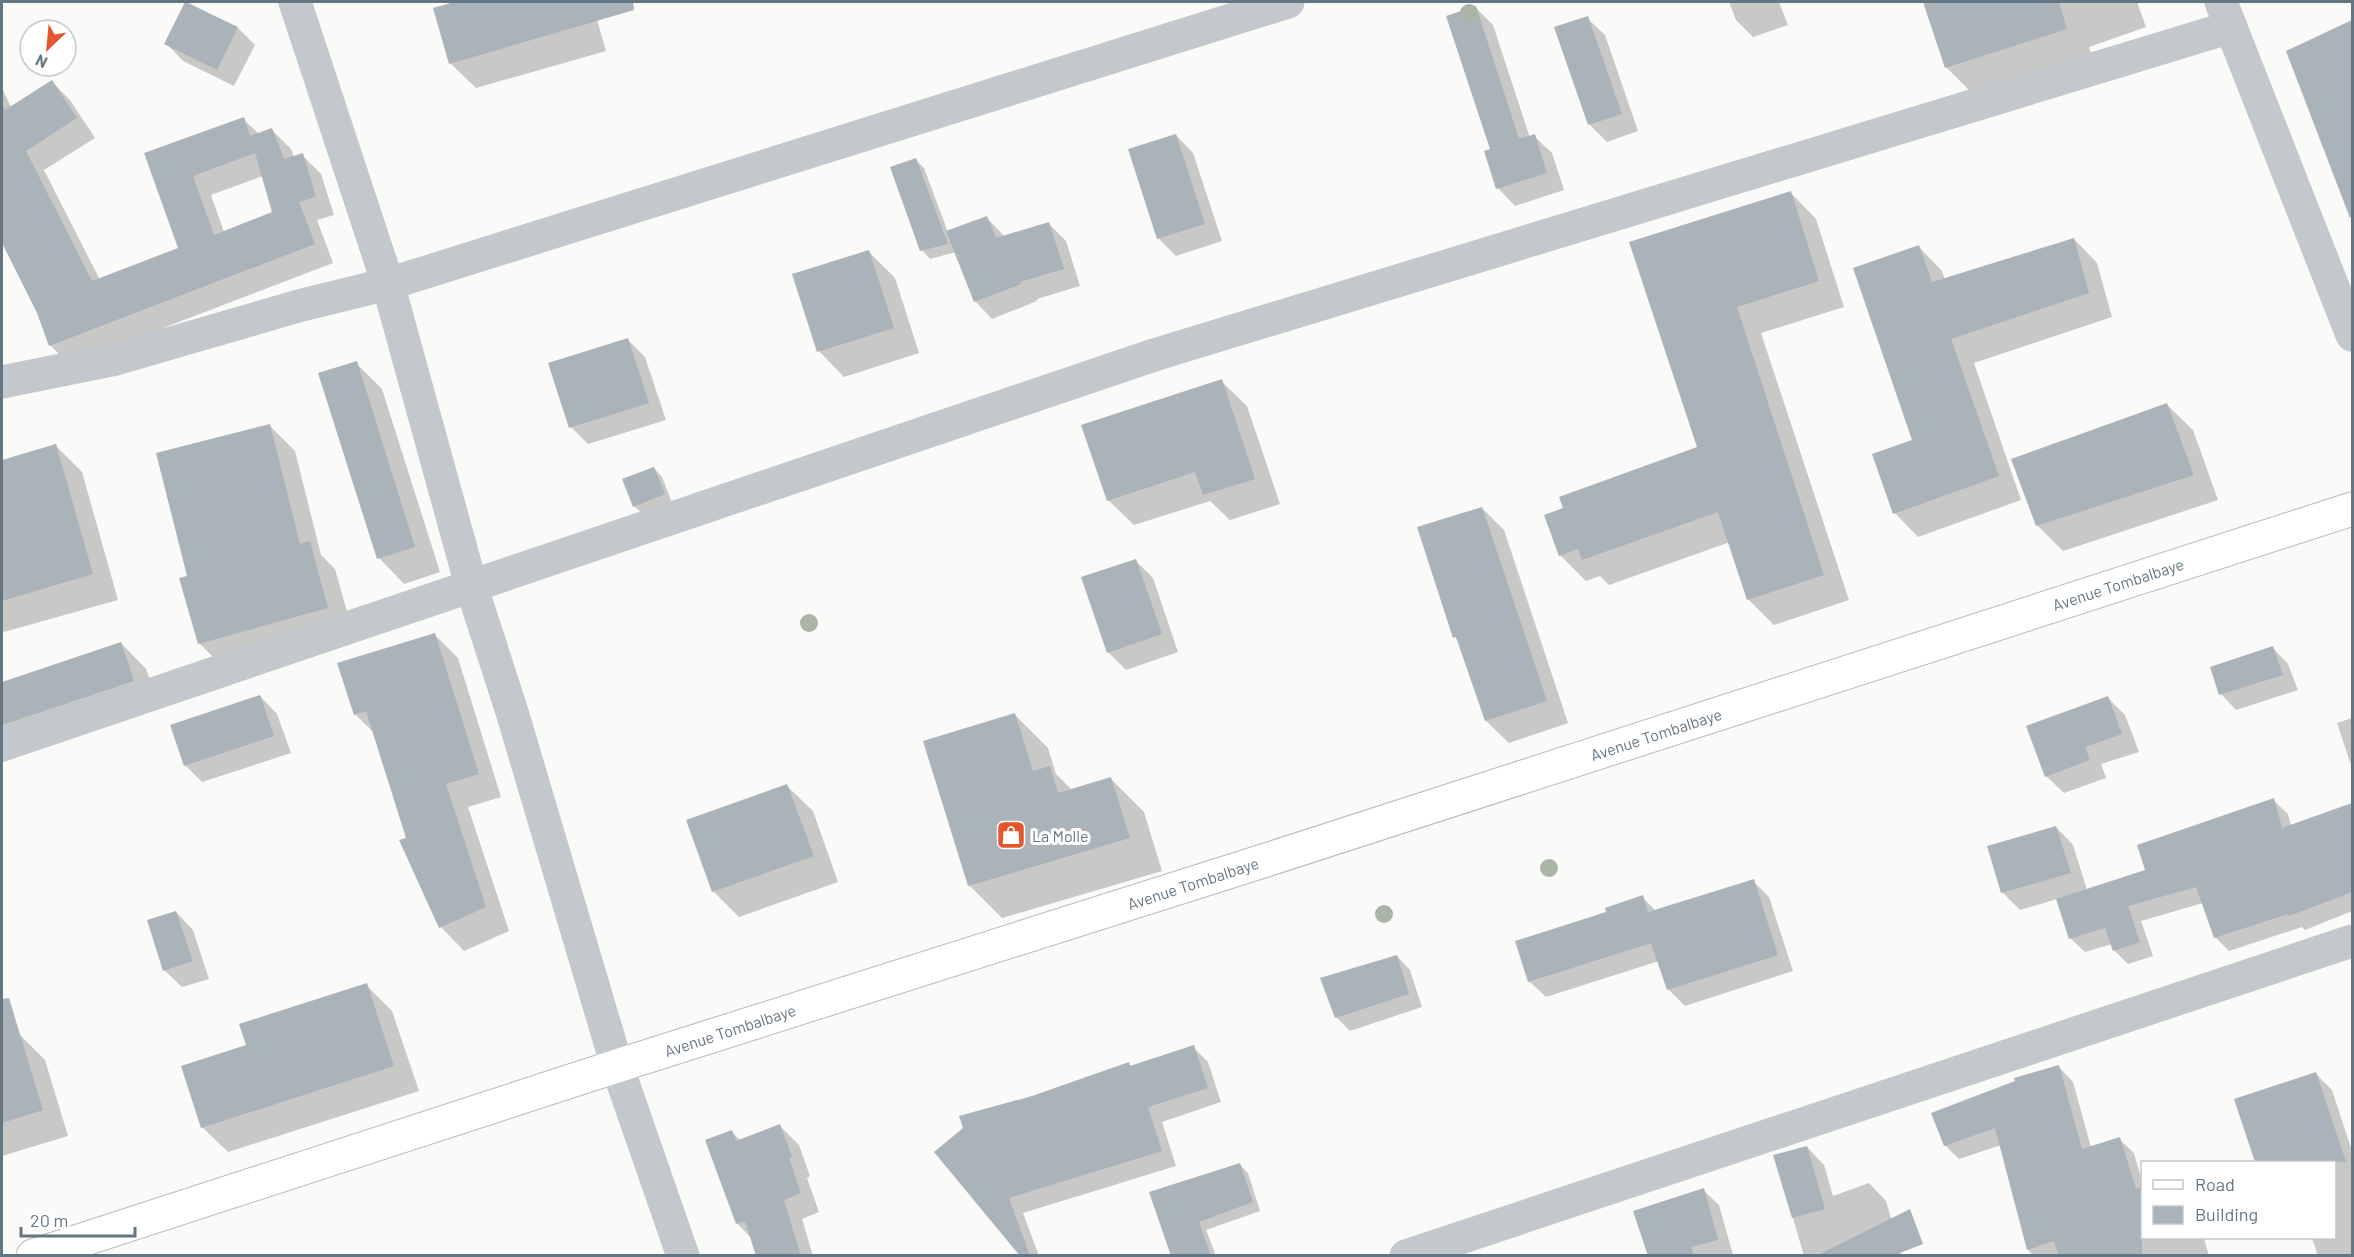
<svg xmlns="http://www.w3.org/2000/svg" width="2354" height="1257" font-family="Barlow,sans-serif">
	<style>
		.shadow { fill: #0003; fill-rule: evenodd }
		.building { fill: #aab3b9; fill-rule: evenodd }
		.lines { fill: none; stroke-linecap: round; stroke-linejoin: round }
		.secondary-casing { stroke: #b3babf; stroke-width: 35 }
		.minor { stroke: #c3c8cc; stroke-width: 33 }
		.tertiary { stroke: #c3c8cc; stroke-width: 33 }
		.secondary { stroke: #fff; stroke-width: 33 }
		.tree { fill: #aab4a7 }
		.labels { text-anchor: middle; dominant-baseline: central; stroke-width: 6; stroke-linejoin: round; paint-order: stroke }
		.street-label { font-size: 16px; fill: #657683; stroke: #fff }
		.poi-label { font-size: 16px; fill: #657683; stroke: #fff; text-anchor: start }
	</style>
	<rect width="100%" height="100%" fill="#fafaf8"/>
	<path class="shadow" d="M 187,2 L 238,28 L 255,45 L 234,86 L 183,61 L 166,43 Z
		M 459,2 L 592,2 L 606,51 L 476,88 L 450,63 L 435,9 Z
		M 1729,2 L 1779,2 L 1788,25 L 1753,37 L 1736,20 Z
		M 1925,2 L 2137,2 L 2146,27 L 2089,47 L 2091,53 L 1970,91 L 1946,67 Z
		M 1476,8 L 1493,25 L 1530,138 L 1534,136 L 1552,153 L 1564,190 L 1515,206 L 1498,188 Z
		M 1587,18 L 1605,35 L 1638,131 L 1607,142 L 1590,125 L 1556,28 Z
		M 2352,21 L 2352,221 L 2288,52 Z
		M 52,82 L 70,100 L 95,138 L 44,170 L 100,280 L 180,249 L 146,154 L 243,119 L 259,134 L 272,130 L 291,149 L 294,157 L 302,155 L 321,174 L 334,215 L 317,220 L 333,263 L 69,364 L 50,345 L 38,312 L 2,240 L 2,88 L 11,107 ZM 263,176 L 274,213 L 224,232 L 211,195 Z
		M 1176,135 L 1193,153 L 1222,241 L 1176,256 L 1158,238 Z
		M 915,159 L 924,168 L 948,232 L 987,218 L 1005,237 L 1049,224 L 1066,241 L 1080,286 L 1037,299 L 1037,301 L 992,319 L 975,301 L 956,252 L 930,259 L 922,250 Z
		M 1791,193 L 1816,219 L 1844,307 L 1761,333 L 1849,600 L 1774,625 L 1748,599 L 1730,542 L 1609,585 L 1600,576 L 1586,581 L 1560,555 L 1565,508 L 1699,448 L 1631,243 Z
		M 2074,239 L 2097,263 L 2112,317 L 1974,363 L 2021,500 L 1918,537 L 1895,513 L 1914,441 L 1919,247 L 1942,271 L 1945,280 Z
		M 869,252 L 895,278 L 919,353 L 844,377 L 819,351 Z
		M 627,339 L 645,357 L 666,420 L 588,444 L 571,427 Z
		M 356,363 L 382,389 L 440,572 L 404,584 L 379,558 Z
		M 1221,381 L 1247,406 L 1280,504 L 1230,520 L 1210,501 L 1134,525 L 1108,500 Z
		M 2167,405 L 2193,430 L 2218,500 L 2063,551 L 2038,526 L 2013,460 Z
		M 270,426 L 295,451 L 321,555 L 335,569 L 353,633 L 225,669 L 200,644 L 181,579 L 189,577 Z
		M 56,446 L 82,472 L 118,600 L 4,632 L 2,630 L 2,462 Z
		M 654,468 L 662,477 L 672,503 L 643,514 L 634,506 Z
		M 1482,508 L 1504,530 L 1568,723 L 1509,743 L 1486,721 L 1460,642 L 1455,637 Z
		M 1135,560 L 1153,578 L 1178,652 L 1126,670 L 1108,652 Z
		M 435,635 L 458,658 L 501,797 L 468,807 L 509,931 L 464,951 L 441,927 L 401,841 L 408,839 L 375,734 L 355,714 Z
		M 121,643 L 146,669 L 159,706 L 2,760 L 2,684 Z
		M 2273,648 L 2288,664 L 2298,690 L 2236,710 L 2221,694 Z
		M 260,696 L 277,714 L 291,753 L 202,782 L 185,765 Z
		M 2107,697 L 2125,715 L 2139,752 L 2101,764 L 2106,778 L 2064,793 L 2046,776 Z
		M 1015,715 L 1048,748 L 1056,774 L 1072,790 L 1111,779 L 1144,812 L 1162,871 L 1002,918 L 969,885 Z
		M 2352,718 L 2352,768 L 2337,723 Z
		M 787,786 L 813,811 L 838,882 L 739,917 L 713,891 Z
		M 2273,800 L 2288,814 L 2291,826 L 2352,804 L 2352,911 L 2305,930 L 2302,927 L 2229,951 L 2215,937 L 2203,903 L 2141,921 L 2153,956 L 2128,964 L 2114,950 L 2112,944 L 2085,952 L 2070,938 L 2057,899 L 2020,910 L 2003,893 L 1989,847 L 2056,827 L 2073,845 L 2087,890 L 2146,871 Z
		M 1753,881 L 1769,897 L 1793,971 L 1685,1006 L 1669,990 L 1659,961 L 1546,997 L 1529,981 L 1608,913 L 1642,897 L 1656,911 Z
		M 176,912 L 193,930 L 209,979 L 182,987 L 164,970 Z
		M 1397,956 L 1410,970 L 1422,1007 L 1350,1031 L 1336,1017 Z
		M 366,985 L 392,1011 L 419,1091 L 228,1152 L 202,1127 L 248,1046 Z
		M 20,1035 L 45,1060 L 68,1136 L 2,1156 L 2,1040 Z
		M 1193,1047 L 1208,1062 L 1221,1102 L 1162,1122 L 1176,1166 L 1023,1213 L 1039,1256 L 1022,1256 L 965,1129 L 1032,1097 L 1129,1064 L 1132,1067 Z
		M 2059,1067 L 2073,1082 L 2091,1147 L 2119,1139 L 2134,1153 L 2142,1181 L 2142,1238 L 2204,1238 L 2209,1256 L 2034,1256 L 2028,1250 L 2001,1145 L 1959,1159 L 1945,1145 Z
		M 2316,1074 L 2332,1090 L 2352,1151 L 2352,1256 L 2318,1256 L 2312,1238 L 2334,1238 L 2334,1162 L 2257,1162 L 2236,1100 Z
		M 780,1126 L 799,1145 L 810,1176 L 807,1178 L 819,1212 L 802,1219 L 813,1256 L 758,1256 L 752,1239 L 737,1223 L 731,1131 L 741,1141 Z
		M 1807,1147 L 1824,1165 L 1833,1196 L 1869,1183 L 1886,1201 L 1902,1256 L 1804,1256 L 1775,1156 Z
		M 1240,1165 L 1248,1173 L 1260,1211 L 1206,1230 L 1216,1256 L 1172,1256 Z
		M 1703,1190 L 1719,1205 L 1733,1255 L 1649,1256 Z"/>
	<path class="building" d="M 185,2 L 238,27 L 217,70 L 164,44 Z
		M 454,2 L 633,2 L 634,10 L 449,64 L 433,8 Z
		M 1923,2 L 2059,2 L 2067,29 L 1945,68 Z
		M 1476,6 L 1519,139 L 1535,134 L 1547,173 L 1496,189 L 1484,151 L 1490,149 L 1446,16 Z
		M 1588,16 L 1622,114 L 1588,125 L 1554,27 Z
		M 2352,20 L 2352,218 L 2350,218 L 2286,51 Z
		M 52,80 L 77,118 L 26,151 L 92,281 L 178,248 L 144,153 L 244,117 L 250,136 L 272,128 L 284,159 L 303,153 L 316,197 L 299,202 L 315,244 L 49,346 L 37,313 L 2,243 L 2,103 L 5,110 ZM 255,153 L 272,212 L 214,235 L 193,176 Z
		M 1176,134 L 1205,224 L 1157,239 L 1128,149 Z
		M 916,158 L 948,244 L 920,251 L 890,167 Z
		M 1791,191 L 1819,281 L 1737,307 L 1824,575 L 1747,600 L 1718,512 L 1582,560 L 1578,549 L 1559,556 L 1544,515 L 1563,508 L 1559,497 L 1697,447 L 1629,242 Z
		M 987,216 L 996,238 L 1049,222 L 1064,269 L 1020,282 L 1021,284 L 974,302 L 946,231 Z
		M 2074,238 L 2089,293 L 1951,339 L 1999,476 L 1893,514 L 1872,454 L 1912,440 L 1853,268 L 1919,245 L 1932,282 Z
		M 869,250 L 894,328 L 817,352 L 792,274 Z
		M 628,338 L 649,403 L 569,428 L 548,363 Z
		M 357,361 L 415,547 L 377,559 L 318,373 Z
		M 1222,379 L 1255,479 L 1203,495 L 1195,472 L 1107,501 L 1081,425 Z
		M 2167,403 L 2194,475 L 2036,526 L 2011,459 Z
		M 270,424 L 300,544 L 310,541 L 328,608 L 198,644 L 179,578 L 187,576 L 156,453 Z
		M 56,444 L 93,574 L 2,601 L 2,460 Z
		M 654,467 L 665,494 L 633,507 L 622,479 Z
		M 1482,507 L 1547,701 L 1485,721 L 1456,637 L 1453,638 L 1417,527 Z
		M 1136,559 L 1162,634 L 1107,653 L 1081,577 Z
		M 435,633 L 479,774 L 446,784 L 486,907 L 439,928 L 399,840 L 406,838 L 366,711 L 354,715 L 337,663 Z
		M 121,642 L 134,681 L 2,725 L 2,682 Z
		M 2273,646 L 2283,675 L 2219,695 L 2210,667 Z
		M 260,695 L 274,736 L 184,766 L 170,725 Z
		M 2108,696 L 2122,734 L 2085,747 L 2090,760 L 2045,777 L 2026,726 Z
		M 1015,713 L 1033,771 L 1050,766 L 1058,793 L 1111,777 L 1130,838 L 968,886 L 923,741 Z
		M 787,784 L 814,856 L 712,892 L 686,820 Z
		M 2274,798 L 2282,828 L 2352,803 L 2352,892 L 2289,916 L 2288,914 L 2214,938 L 2196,887 L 2128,906 L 2140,942 L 2113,951 L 2105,928 L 2069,939 L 2056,899 L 2145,870 L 2137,845 Z
		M 2056,826 L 2071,873 L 2001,893 L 1987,846 Z
		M 1754,879 L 1778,955 L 1667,990 L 1651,943 L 1528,982 L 1515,941 L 1606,912 L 1605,908 L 1643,895 L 1648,912 Z
		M 176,911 L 193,961 L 163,971 L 147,920 Z
		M 1397,955 L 1409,994 L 1335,1018 L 1320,978 Z
		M 367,983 L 394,1066 L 201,1128 L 181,1066 L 246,1045 L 239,1024 Z
		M 9,998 L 43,1110 L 2,1123 L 2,999 Z
		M 1194,1045 L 1208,1088 L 1148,1107 L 1162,1151 L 1009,1198 L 1030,1256 L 1020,1256 L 934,1152 L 963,1128 L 959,1116 L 1032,1096 L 1129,1062 L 1130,1066 Z
		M 2059,1065 L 2082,1149 L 2120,1137 L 2136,1189 L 2142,1187 L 2142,1256 L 2059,1256 L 2054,1241 L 2027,1250 L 1995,1128 L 1944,1146 L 1931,1113 L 2015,1081 L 2014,1078 Z
		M 2316,1072 L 2346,1162 L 2255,1162 L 2234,1099 Z
		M 780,1124 L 792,1157 L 789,1158 L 801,1193 L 784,1200 L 801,1256 L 756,1256 L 745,1221 L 736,1224 L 705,1140 L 732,1130 L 736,1141 Z
		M 1807,1146 L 1825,1209 L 1792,1218 L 1773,1155 Z
		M 1240,1163 L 1253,1202 L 1199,1222 L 1211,1256 L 1171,1256 L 1149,1192 Z
		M 1704,1188 L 1718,1240 L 1691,1247 L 1694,1256 L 1648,1256 L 1633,1211 Z
		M 1910,1209 L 1923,1244 L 1892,1256 L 1816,1256 Z"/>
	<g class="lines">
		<g class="secondary-casing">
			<path id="secondary" d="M 33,1256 L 617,1066 L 1263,861 L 2352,509"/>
		</g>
		<path class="minor" d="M 2,382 L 116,359 L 302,305 L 388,284 L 1288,2
			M 2,745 L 1154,355 L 2231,27
			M 1406,1256 L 2352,941"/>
		<path class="tertiary" d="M 295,2 L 388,284 L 471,585 L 512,712 L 617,1066 L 683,1256
			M 2221,2 L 2352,335"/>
		<use href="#secondary" class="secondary"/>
	</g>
	<g class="tree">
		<circle cx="1469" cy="13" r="9"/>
		<circle cx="809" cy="623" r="9"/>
		<circle cx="1549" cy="868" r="9"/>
		<circle cx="1384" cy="914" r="9"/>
	</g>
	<defs>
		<g id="shop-square" transform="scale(1.5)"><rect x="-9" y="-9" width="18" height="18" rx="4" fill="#e4572e" stroke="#fff"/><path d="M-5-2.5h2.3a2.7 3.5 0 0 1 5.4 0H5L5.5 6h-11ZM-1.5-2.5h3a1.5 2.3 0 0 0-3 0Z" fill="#fff"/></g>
	</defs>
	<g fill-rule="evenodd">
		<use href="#shop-square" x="1011" y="835"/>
	</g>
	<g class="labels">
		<g class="street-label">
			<text transform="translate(2118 584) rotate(-18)">Avenue Tombalbaye</text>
			<text transform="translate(1656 734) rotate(-18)">Avenue Tombalbaye</text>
			<text transform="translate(1193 883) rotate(-18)">Avenue Tombalbaye</text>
			<text transform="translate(730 1030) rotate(-18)">Avenue Tombalbaye</text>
		</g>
		<g class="poi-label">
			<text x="1032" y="835">La Molle</text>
		</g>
	</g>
	<rect width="2354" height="1257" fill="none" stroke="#657683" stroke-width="6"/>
	<rect x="2141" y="1161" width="195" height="78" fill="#ffffff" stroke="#c1c8cd" stroke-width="1.5"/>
	<rect x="2153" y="1180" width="30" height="9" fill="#ffffff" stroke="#c1c8cd" stroke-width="1.5"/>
	<text x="2195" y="1191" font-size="18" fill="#657683">Road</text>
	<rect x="2153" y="1206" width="30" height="18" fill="#aab3b9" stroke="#c1c8cd" stroke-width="1.5"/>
	<text x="2195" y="1221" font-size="18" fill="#657683">Building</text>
	<g transform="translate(48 48) rotate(206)"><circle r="28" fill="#ffffff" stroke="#c1c8cd" stroke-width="1.5"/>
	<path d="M0-4.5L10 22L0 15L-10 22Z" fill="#e4572e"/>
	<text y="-9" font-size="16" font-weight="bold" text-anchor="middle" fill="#657683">N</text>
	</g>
	<path d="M21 1227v9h114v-9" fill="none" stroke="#657683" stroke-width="3"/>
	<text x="30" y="1227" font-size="18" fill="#657683" stroke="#ffffff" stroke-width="4.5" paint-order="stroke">20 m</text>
</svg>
